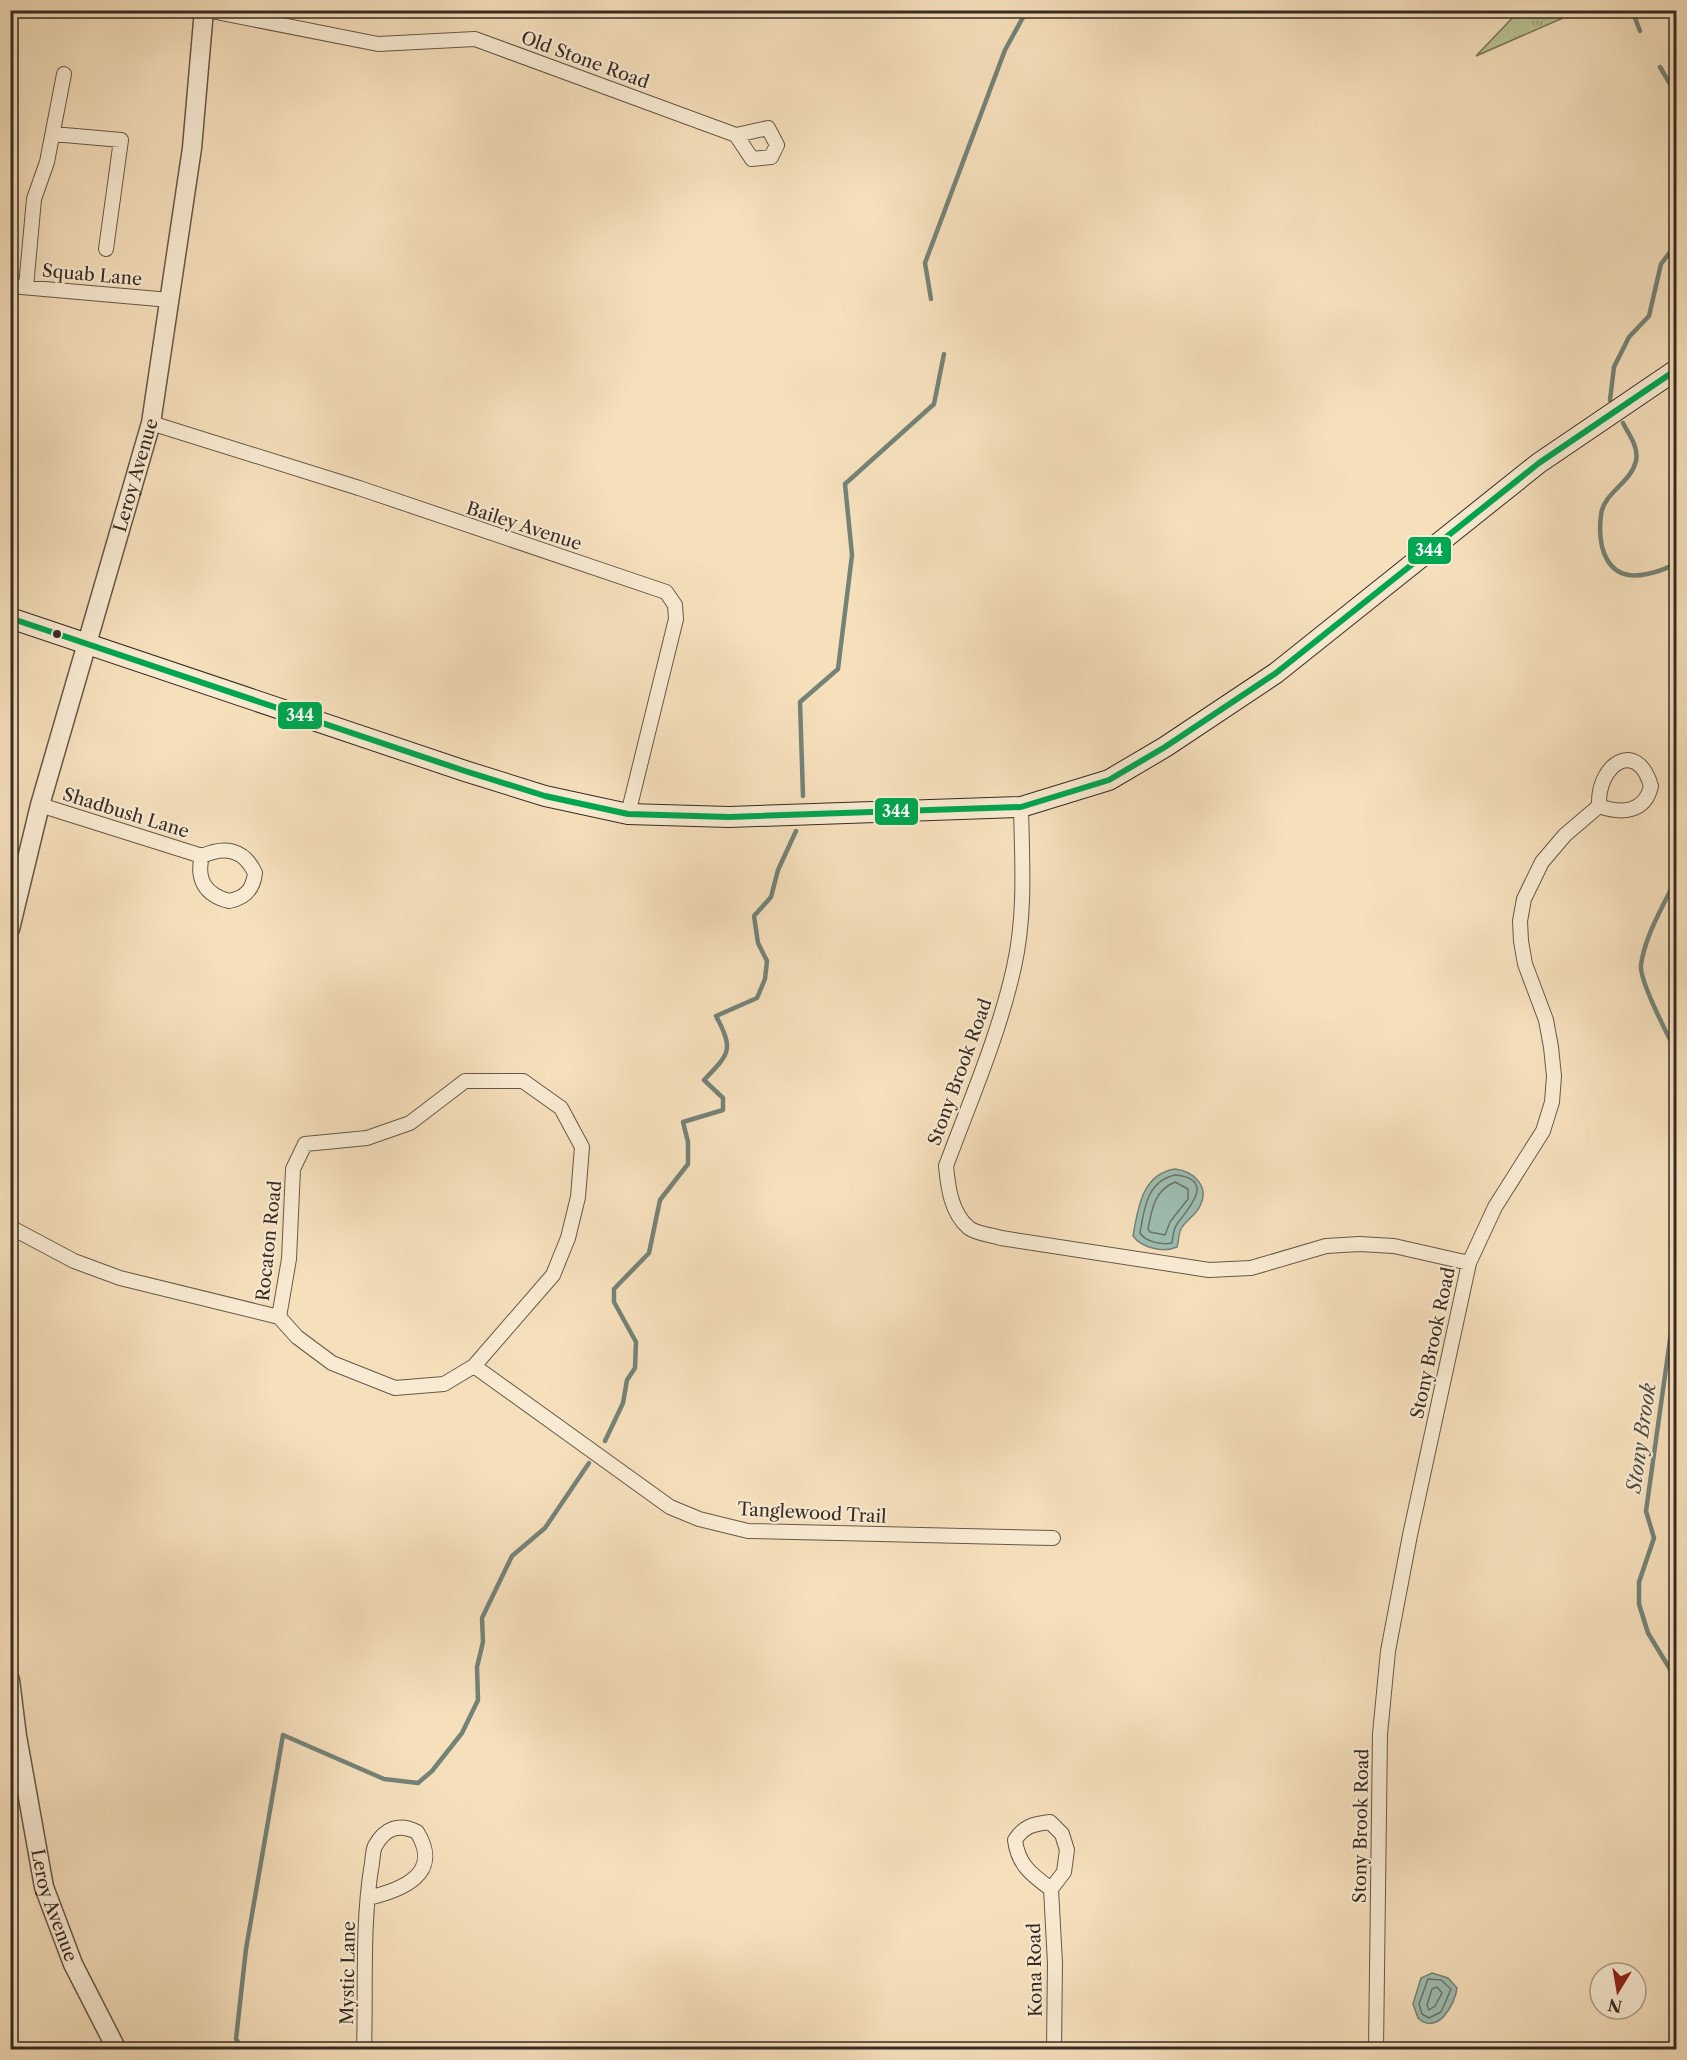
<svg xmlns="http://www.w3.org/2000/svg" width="1687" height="2060" font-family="'Libre Caslon Text',serif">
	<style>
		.grass { fill: url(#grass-tufts); stroke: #78775b; stroke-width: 1.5 }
		.water { fill: #9dbdb0; stroke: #748378; stroke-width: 1.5 }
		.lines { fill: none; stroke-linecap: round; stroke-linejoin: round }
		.shore { stroke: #6a746a; stroke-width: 1.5 }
		.stream { stroke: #748378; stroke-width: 4.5 }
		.minor-casing { stroke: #675849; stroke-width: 16 }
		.tertiary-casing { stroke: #675849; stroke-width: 21 }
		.secondary-casing { stroke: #372b23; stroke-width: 22 }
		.minor { stroke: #f9ebd3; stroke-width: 14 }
		.tertiary { stroke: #f9ebd3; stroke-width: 18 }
		.secondary { stroke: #f9ebd3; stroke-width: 20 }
		.bus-1-casing { stroke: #f9ebd3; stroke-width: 10 }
		.bus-1 { stroke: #00a651; stroke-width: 6 }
		.bus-dot { fill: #372b23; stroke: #f9ebd3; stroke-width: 2 }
		.labels { text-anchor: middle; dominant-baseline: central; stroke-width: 4.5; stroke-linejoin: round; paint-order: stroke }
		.street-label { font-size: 18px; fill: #372b23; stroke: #f9ebd3 }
		.water-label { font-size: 20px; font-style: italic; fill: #505046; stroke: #f9ebd3 }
		.line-badge { stroke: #f9ebd3; stroke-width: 2 }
		.badge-label { font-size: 16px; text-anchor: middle; font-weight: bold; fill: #fff }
	</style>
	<defs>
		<pattern id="grass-tufts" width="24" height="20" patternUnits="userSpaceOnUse" patternTransform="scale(1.5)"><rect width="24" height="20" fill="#b9c393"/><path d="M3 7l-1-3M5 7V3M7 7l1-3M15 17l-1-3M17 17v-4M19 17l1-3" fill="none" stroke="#979f78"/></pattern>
	</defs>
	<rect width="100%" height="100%" fill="#f6e0bc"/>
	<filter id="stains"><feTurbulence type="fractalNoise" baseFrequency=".00333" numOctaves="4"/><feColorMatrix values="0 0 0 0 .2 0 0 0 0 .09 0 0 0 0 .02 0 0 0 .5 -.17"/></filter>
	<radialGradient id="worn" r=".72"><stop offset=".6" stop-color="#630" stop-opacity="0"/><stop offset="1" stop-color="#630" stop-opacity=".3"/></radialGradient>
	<path class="grass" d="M 1519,11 L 1579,11 L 1476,56 Z"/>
	<path class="water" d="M 1175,1169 C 1194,1171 1210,1187 1200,1206 C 1196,1215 1186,1220 1181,1229 C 1178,1235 1179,1241 1177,1247 C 1163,1253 1142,1248 1133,1236 C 1138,1208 1142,1174 1175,1169 Z
		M 1432,1973 L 1448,1978 L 1457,1988 C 1455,2005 1437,2036 1418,2018 L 1413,2004 L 1421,1978 Z"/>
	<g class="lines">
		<path class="shore" d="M 1175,1175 C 1217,1179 1188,1209 1177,1224 C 1173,1230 1173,1236 1172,1243 C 1161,1245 1146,1242 1140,1233 C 1144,1209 1147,1181 1175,1175 Z
			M 1175,1182 L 1188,1189 L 1188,1199 L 1170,1222 L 1165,1235 L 1150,1232 L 1148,1229 C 1152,1209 1154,1191 1175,1182 Z
			M 1428,1979 L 1441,1980 L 1451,1989 L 1441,2012 L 1429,2018 L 1422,2014 L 1419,2004 Z
			M 1437,1987 L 1442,1993 L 1435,2006 L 1429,2010 L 1427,2005 L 1432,1989 Z"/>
		<path class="stream" d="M 1632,10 L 1640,31
			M 1660,67 L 1676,94
			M 931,299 L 925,263 L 1005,50 L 1027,10
			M 1610,400 L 1614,367 L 1629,337 L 1649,316 L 1661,264 L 1676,244
			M 1623,423 C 1629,435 1639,447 1636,461 C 1631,483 1603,493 1601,515 C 1597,548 1607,583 1647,574 C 1657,572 1668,569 1676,562
			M 803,796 L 800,702 L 838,669 L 852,555 L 845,484 L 934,404 L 944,354
			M 1676,879 C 1664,905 1645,935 1641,965 C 1639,980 1668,1036 1676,1051
			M 1676,1297 L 1646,1511 L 1654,1538 L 1639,1582 L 1639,1604 L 1648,1633 L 1676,1679
			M 605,1441 L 623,1403 L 627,1380 L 635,1368 L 636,1342 L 614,1302 L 614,1289 L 649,1253 L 660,1200 L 688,1164 L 688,1142 L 683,1122 L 723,1110 L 723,1098 L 704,1080 C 730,1053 734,1050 716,1016 L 757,998 L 765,979 L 767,961 L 758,943 L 754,916 L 771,897 L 778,870 L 796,831
			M 243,2050 L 236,2039 L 246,1949 L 283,1735 L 384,1779 L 418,1783 L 432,1771 L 462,1733 L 478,1700 L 477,1667 L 483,1642 L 482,1618 L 512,1556 L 545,1528 L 589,1463"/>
		<g class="minor-casing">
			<path id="minor" d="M 206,10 L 378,44 L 475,39 L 736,135 L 768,128 L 777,145 L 771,157 L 752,159 L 736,135
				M 53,134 L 121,140 L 106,249
				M 10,286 L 170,300
				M 26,287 L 34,199 L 47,162 L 64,74
				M 151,423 L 359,488 L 666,592 L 675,605 L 676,619 L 628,814
				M 40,805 L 202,856 C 225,846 244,849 255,873 C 253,890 245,898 229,901 C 205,895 196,879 202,856
				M 1021,807 C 1022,860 1026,914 1014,967 C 999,1035 970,1101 946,1166 C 948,1187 951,1213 969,1228 C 977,1234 992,1235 1001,1238 L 1209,1270 L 1251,1268 L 1326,1246 L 1359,1244 L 1394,1246 L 1469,1263
				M 10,1227 L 74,1261 L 120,1278 L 279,1317 L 297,1337 L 332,1363 L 395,1388 L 444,1384 L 474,1366 L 553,1275 L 568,1238 L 578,1197 L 582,1147 L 561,1108 L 523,1081 L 465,1081 L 410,1123 L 367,1138 L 305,1144 L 293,1169 L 289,1259 L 279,1317
				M 474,1366 L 670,1507 L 699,1519 L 748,1531 L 1053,1538
				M 1051,1889 C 1032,1875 1018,1865 1015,1840 C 1024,1826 1033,1824 1050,1822 L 1062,1834 L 1067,1850 L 1064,1872 L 1051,1889 L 1055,1963 L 1054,2050
				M 364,2050 C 366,1990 362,1928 371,1869 C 373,1862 372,1853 375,1846 C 385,1828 399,1823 417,1832 C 443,1874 402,1890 368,1898
				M 1376,2050 L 1380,1734 L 1388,1651 L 1410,1535 L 1469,1263 L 1495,1207 L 1543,1131 L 1552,1102 L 1554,1076 L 1551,1047 L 1546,1020 L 1525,964 L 1521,941 L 1520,921 L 1524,899 L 1542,862 L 1565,835 L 1599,806 C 1597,764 1637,738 1651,786 C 1645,813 1621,814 1599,806"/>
		</g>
		<g class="tertiary-casing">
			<g id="tertiary">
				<path id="s1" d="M 10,929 L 40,805 L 151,423 L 192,148 L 204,10"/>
				<path id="s2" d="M 10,1680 L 17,1736 L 44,1887 L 73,1964 L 117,2050"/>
			</g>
		</g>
		<g class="secondary-casing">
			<path id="secondary" d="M 10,618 L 465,771 L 545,796 L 628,814 L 729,817 L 1021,807 L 1109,780 L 1165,747 L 1276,673 L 1539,463 L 1676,370"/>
		</g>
		<use href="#minor" class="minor"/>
		<use href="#tertiary" class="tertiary"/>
		<use href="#secondary" class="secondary"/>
		<g class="bus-1-casing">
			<path id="bus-1" d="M 10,618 L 465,771 L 545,796 L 628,814 L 729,817 L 1021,807 L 1109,780 L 1165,747 L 1276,673 L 1539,463 L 1676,370"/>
		</g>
		<use href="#bus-1" class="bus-1"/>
	</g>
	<circle class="bus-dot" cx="57" cy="634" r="5"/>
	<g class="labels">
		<g class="street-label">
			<text transform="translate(585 60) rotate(20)">Old Stone Road</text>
			<text transform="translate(92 275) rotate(5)">Squab Lane</text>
			<text stroke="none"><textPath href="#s1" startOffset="471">Leroy Avenue</textPath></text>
			<text transform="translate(524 526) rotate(18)">Bailey Avenue</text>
			<text transform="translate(126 813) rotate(17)">Shadbush Lane</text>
			<text transform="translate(960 1072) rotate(-70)">Stony Brook Road</text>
			<text transform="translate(269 1241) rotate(-84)">Rocaton Road</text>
			<text transform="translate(1433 1343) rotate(-78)">Stony Brook Road</text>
			<text transform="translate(812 1513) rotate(3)">Tanglewood Trail</text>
			<text transform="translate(1361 1826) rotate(-89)">Stony Brook Road</text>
			<text stroke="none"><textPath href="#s2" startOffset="230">Leroy Avenue</textPath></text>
			<text transform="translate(1035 1970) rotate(-91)">Kona Road</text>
			<text transform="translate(348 1973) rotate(-89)">Mystic Lane</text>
		</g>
		<g class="water-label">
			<text transform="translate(1641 1438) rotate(-82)">Stony Brook</text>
		</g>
	</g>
	<g class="line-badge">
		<rect x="1407" y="536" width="45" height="29" rx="6" fill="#00a651"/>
		<rect x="277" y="701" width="46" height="29" rx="6" fill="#00a651"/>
		<rect x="874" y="797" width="45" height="29" rx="6" fill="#00a651"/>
	</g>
	<g class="badge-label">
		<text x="1429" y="556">344</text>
		<text x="300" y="721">344</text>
		<text x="896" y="817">344</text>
	</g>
	<rect width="1687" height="2060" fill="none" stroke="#f6e0bc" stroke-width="36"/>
	<rect x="12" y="12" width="1663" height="2036" fill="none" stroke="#372b23" stroke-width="3"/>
	<rect x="18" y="18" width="1651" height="2024" fill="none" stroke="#372b23" stroke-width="1.5"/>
	<g transform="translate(1618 1991) rotate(191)"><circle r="28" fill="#f9ebd3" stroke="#ab9e8d" stroke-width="1.5"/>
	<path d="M0-4.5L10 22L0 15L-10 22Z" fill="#8f2418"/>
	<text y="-9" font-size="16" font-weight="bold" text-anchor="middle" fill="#372b23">N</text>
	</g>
	<rect width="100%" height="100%" filter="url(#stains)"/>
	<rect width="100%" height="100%" fill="url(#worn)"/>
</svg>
